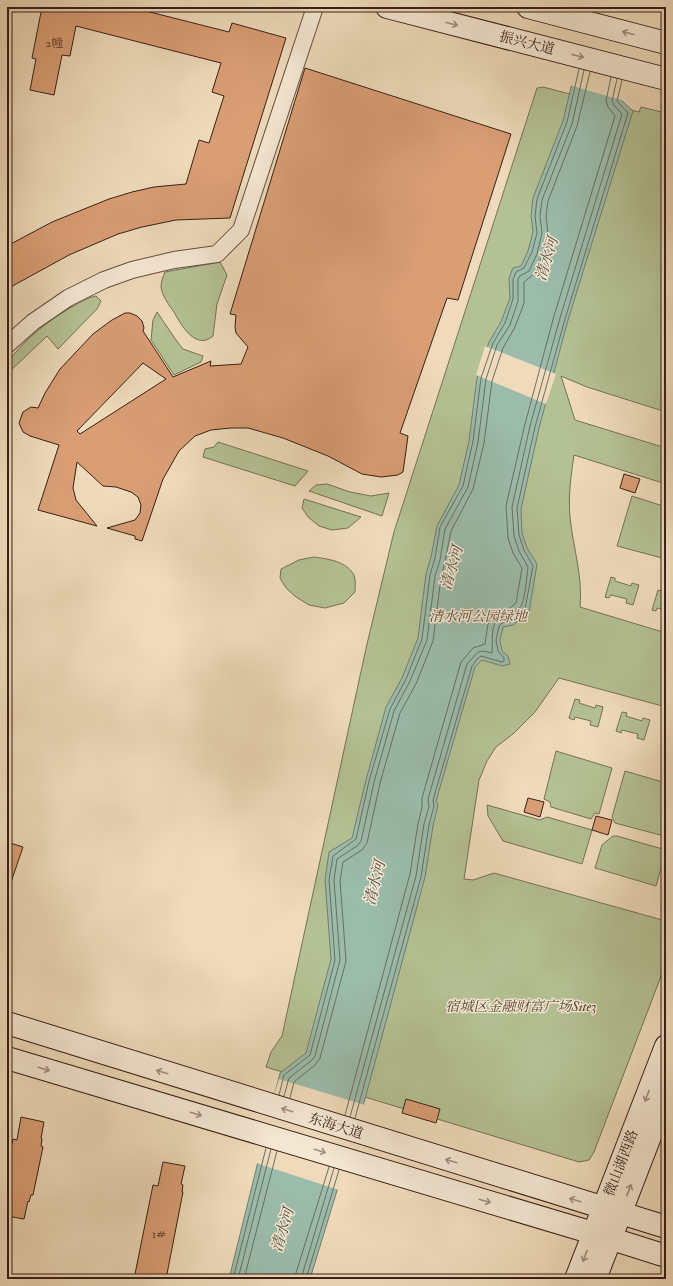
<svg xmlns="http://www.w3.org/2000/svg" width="673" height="1286" font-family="'IM FELL Double Pica','Noto Serif SC',serif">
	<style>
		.green { fill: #b4c194; stroke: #767056 }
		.water { fill: #9bbcab; stroke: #737d70 }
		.pier { fill: #efdbbb }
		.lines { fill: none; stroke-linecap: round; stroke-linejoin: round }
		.shore { stroke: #6a6e61; stroke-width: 1 }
		.building { fill: #da9e75; stroke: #381f17; fill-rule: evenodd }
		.street-casing { stroke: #664e40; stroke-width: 18 }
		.secondary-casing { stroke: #381f17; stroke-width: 24 }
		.street { stroke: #f5e8d3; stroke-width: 16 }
		.secondary { stroke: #f5e8d3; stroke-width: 22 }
		.oneway { stroke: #a08e7e }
		.labels { text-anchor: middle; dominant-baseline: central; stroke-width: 3; stroke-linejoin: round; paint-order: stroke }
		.number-label { font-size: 12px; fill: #603f2e }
		.street-label { font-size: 14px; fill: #381f17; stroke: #f5e8d3 }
		.park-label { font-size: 14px; font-style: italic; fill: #574836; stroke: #f5e8d3 }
		.water-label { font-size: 15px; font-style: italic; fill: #564e43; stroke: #f5e8d3 }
	</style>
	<rect width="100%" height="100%" fill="#efdbbb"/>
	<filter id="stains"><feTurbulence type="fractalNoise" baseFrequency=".005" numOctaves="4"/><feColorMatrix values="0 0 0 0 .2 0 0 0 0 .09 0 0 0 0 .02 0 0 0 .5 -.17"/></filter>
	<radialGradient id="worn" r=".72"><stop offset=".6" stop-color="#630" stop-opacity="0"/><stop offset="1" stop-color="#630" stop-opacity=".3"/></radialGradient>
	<path class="green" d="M 543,87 L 639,112 L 641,107 L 666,113 L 666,412 L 587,387 L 561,376 L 575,420 L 666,448 L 666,484 L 574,455 C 571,475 568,497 570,517 C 573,547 583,577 580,607 L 666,633 L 666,707 L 559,678 L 535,712 L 513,734 L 496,747 L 487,761 L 479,780 L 464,879 L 473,880 L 494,873 L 666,921 L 666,963 L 594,1152 L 589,1160 L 579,1162 L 266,1067 L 271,1052 L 282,1036 L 367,644 L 394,532 L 537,88 Z
		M 220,262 L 227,275 L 217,304 L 213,336 C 196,351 181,325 174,312 C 169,305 162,296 161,287 C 161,281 163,277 165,272 Z
		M 96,296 L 101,301 L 97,309 L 58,349 L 47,336 L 7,374 L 7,363 C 24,340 46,322 70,308 C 79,303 86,298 96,296 Z
		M 157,312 L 176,340 L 183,349 L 203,356 L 201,362 L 174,375 L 151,340 L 153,320 Z
		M 218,442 L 308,471 L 295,486 L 203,457 L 205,449 L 214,447 Z
		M 327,484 L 350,492 L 371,496 L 389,493 L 382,516 L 309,491 L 316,485 Z
		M 632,496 L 666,507 L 666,559 L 617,546 Z
		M 304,499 L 361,517 L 348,528 L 332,530 L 319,526 L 308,517 L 302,508 Z
		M 314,557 C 328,559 346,561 354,575 C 356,580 355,587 355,592 L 344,603 L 325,608 L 309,605 L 296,597 L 286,588 L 280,578 L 281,569 L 299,560 Z
		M 611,577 L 615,578 L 615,581 L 631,586 L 632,583 L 639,585 L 633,605 L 626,603 L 627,599 L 611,595 L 609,598 L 605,597 Z
		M 658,590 L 662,591 L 662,594 L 666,595 L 666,610 L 657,608 L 656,611 L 652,610 Z
		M 575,699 L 580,700 L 579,703 L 595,708 L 596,705 L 603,707 L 598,727 L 590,725 L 591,721 L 575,717 L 574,720 L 569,718 Z
		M 622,712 L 627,713 L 626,716 L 642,721 L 643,718 L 650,720 L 644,740 L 637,738 L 638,734 L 622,730 L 621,733 L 616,731 Z
		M 556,751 L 612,768 L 599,814 L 595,813 L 591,819 L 551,807 L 550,802 L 544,799 Z
		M 625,771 L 666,783 L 666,836 L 664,836 L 615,823 L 612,817 Z
		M 487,805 L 540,820 L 547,817 L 592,830 L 582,864 L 503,841 L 488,816 Z
		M 613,836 L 617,836 L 666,850 L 656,886 L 595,868 L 602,845 Z"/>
	<path class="water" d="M 590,7 L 645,7 L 621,100 L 633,111 L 568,320 L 539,428 L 521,509 L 522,533 L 527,548 L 537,564 L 529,612 L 513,625 L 503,627 L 500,640 L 502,651 L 508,656 L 510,664 L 502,666 L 482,660 L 475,667 L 436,801 L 438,805 L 433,826 L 425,877 L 365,1099 L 310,1279 L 229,1279 L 280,1073 L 306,1053 L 331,959 L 325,880 L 329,852 L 352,838 L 366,780 L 386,707 L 402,678 L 418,638 L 426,574 L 431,557 L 437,526 L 459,485 L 469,441 L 477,378 L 489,342 L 501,322 L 510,298 L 509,278 L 513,268 L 521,266 L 528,251 L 533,232 L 531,216 L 533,198 L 563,121 Z"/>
	<path class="pier" d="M 588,7 L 640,7 L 647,9 L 623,100 L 625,101 L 569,85 Z
		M 485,346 L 556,374 L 546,404 L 476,375 Z
		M 279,1079 L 365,1105 L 339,1190 L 256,1163 L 268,1115 Z"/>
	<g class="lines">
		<path class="shore" d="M 279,1095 L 284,1075 L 310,1055 L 335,960 L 329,880 L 333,856 L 356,839 L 369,781 L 390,709 L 406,679 L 422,639 L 430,575 L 435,558 L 440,527 L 463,486 L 473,441 L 481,378 L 493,343 L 505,323 L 513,299 L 513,279 L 516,272 L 524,268 L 532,252 L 537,233 L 535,216 L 537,199 L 567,122 L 579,69
			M 284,1096 L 289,1078 L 312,1060 L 315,1056 L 340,960 L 334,880 L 337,859 L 357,846 L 361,841 L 374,782 L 394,711 L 410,681 L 427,640 L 435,576 L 440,560 L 445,529 L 468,487 L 478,442 L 486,379 L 497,345 L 510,325 L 518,301 L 518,279 L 520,276 L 529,271 L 537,254 L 542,233 L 540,216 L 542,200 L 572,124 L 584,70
			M 290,1098 L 294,1082 L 315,1065 L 320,1058 L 346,961 L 340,881 L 343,862 L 362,850 L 367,843 L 380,783 L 400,713 L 416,684 L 433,641 L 441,578 L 445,561 L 451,531 L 473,489 L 484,443 L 492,381 L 503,348 L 515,327 L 524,303 L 524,282 L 534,274 L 542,256 L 548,234 L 546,216 L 548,201 L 577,126 L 590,72
			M 345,1115 L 410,874 L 418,824 L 422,807 L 422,798 L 461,662 L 473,648 L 485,644 L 488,624 L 491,619 L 496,614 L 506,611 L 516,603 L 522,568 L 513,553 L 508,538 L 506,506 L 525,424 L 554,316 L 615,116 L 608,107 L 606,101 L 611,77
			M 350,1117 L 416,876 L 424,824 L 429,807 L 428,799 L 467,664 L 478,652 L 483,651 L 492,653 C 493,644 491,635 494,625 C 497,617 515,616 521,606 C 525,600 527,575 528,567 L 519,551 L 514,536 L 512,507 L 530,426 L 560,318 L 622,114 L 614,105 L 612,101 L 617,79
			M 355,1118 L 421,877 L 429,825 L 434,806 L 433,800 L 472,666 L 478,658 L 481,656 L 502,662 L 504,661 L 504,658 L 498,651 L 496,640 L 499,626 L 502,623 L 511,621 L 525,609 L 533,566 L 524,550 L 519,535 L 517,508 L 535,427 L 565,319 L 628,113 L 617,101 L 622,80
			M 233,1279 L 266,1148
			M 238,1279 L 271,1149
			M 244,1279 L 277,1151
			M 295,1279 L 296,1273 L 329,1167
			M 301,1279 L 334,1168
			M 306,1279 L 339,1170"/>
	</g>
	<path class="building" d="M 42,7 L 130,7 L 229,32 L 232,23 L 286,38 L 230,218 L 176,220 L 142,227 L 118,234 L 69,255 L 7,289 L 7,246 L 52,222 L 109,199 L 132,192 L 154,187 L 186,184 L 199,140 L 209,143 L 224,96 L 212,92 L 221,63 L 76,26 L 70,56 L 62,55 L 54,95 L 30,90 L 36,59 L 32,58 Z
		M 305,68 L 511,134 L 458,300 L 447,298 L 400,433 L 408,436 L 403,472 L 398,475 L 381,477 L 362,474 L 328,456 L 283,438 L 248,428 L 231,428 L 211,430 L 195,436 L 179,451 L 163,479 L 142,541 L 135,539 L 135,536 L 107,528 L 135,520 L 140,513 L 141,505 L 138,497 L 131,492 L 116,487 L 103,486 L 77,462 L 73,488 L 76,500 L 97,526 L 38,510 L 59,445 L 30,436 L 23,432 L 19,423 L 23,412 L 31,407 L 38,408 L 45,393 L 60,369 L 93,334 L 112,320 L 125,313 L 130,313 L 137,316 L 142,321 L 144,328 L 143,331 L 173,377 L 211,361 L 210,366 L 241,364 L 248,347 L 236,333 L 235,327 L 236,315 L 230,314 ZM 143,363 L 166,379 L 80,434 L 77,431 Z
		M 624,474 L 640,479 L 635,493 L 620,488 Z
		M 528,798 L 544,802 L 540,817 L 524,812 Z
		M 596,816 L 612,820 L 608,835 L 592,830 Z
		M 7,842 L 23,847 L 9,888 L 7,888 Z
		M 406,1099 L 440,1109 L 436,1123 L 402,1113 Z
		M 21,1117 L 44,1122 L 41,1138 L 42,1139 L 41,1146 L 43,1147 L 33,1195 L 31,1195 L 29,1202 L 28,1201 L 24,1219 L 7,1216 L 7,1167 L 13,1139 L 17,1140 Z
		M 163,1162 L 185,1166 L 181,1184 L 183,1185 L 182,1192 L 183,1192 L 166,1279 L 134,1279 L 153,1185 L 158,1186 Z"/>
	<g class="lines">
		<g class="street-casing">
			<path id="street" d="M 7,345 L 33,322 L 68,298 L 104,280 L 132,270 L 174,260 L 217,254 L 241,230 L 315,7"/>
		</g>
		<g class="secondary-casing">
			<path id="secondary" d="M 387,7 L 666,79
				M 528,7 L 666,43
				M 7,1023 L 666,1227
				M 7,1058 L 593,1233 L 666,1256
				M 576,1279 L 666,1046
				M 595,1279 L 666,1095"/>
		</g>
		<use href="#street" class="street"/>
		<use href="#secondary" class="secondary"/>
	</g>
	<defs><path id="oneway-shaft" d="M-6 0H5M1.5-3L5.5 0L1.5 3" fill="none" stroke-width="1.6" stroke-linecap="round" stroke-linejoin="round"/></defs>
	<g class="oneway">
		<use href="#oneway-shaft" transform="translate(452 24) rotate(14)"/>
		<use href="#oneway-shaft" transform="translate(628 33) rotate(-165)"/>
		<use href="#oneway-shaft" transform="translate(578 56) rotate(14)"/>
		<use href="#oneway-shaft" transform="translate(44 1069) rotate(17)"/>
		<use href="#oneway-shaft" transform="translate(162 1072) rotate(-163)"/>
		<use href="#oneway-shaft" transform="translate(647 1096) rotate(111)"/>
		<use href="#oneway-shaft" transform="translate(287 1110) rotate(-163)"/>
		<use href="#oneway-shaft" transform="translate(196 1114) rotate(17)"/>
		<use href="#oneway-shaft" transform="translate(320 1151) rotate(17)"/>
		<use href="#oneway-shaft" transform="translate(451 1161) rotate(-163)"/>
		<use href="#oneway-shaft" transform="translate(629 1190) rotate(-69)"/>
		<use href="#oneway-shaft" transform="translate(575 1200) rotate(-163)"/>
		<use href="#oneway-shaft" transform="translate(485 1201) rotate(17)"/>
		<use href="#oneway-shaft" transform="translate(585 1256) rotate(111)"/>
	</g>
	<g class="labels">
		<g class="number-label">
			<text x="54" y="43">2幢</text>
			<text x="159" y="1234">1#</text>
		</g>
		<g class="street-label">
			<text transform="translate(527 43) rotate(14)">振兴大道</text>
			<text transform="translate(336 1126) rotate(17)">东海大道</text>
			<text transform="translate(621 1163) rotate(-69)">微山湖西路</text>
		</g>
		<g class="park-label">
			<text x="478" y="616">清水河公园绿地</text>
			<text x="521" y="1006">宿城区金融财富广场Site3</text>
		</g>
		<g class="water-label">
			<text transform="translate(547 259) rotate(-73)">清水河</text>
			<text transform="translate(452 568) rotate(-74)">清水河</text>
			<text transform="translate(375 883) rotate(-76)">清水河</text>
			<text transform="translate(283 1230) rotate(-74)">清水河</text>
		</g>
	</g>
	<rect width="673" height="1286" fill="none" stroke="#efdbbb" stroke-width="24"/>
	<rect x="8" y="8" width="657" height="1270" fill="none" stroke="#381f17" stroke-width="2"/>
	<rect x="12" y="12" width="649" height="1262" fill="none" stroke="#381f17"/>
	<rect width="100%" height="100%" filter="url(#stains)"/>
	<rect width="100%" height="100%" fill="url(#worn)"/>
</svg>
